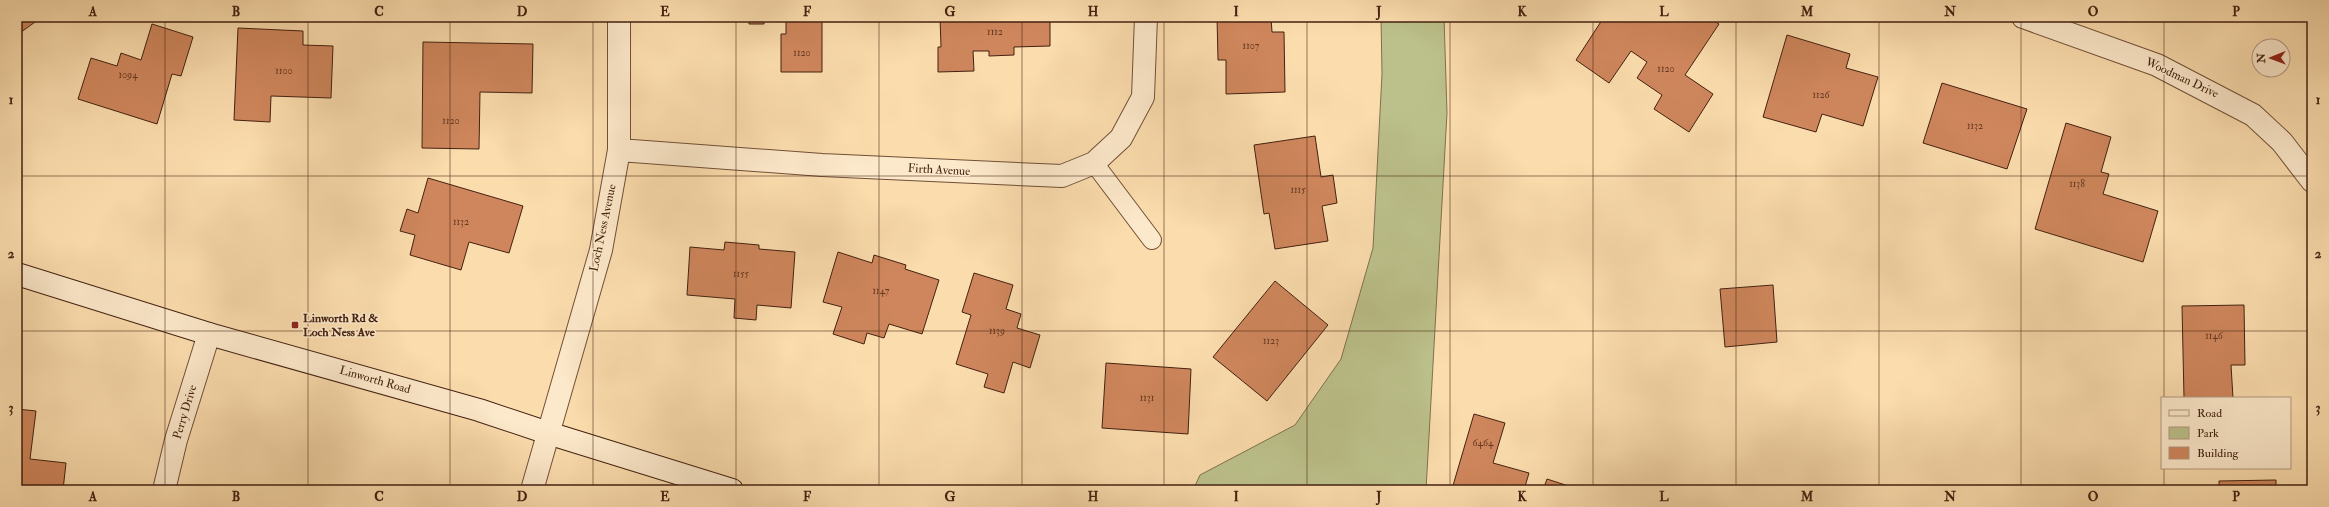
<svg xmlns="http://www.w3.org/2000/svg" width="2329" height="507" font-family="'IM FELL Double Pica',serif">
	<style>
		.green { fill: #bcc18b; stroke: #80714e }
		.building { fill: #cf865c; stroke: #432110 }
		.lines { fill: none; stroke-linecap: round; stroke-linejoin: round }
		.service-casing { stroke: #715037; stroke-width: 20 }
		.minor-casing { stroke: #715037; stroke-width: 24 }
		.secondary-casing { stroke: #432110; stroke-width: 24 }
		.service { stroke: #fce8ca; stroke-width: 18 }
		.minor { stroke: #fce8ca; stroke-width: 22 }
		.secondary { stroke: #fce8ca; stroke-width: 22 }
		.grid { fill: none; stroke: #432110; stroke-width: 1; stroke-opacity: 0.55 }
		.poi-dot { fill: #8f2418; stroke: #fce8ca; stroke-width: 1.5 }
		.labels { text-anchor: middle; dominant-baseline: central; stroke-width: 3; stroke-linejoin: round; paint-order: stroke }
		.number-label { font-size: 10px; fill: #663a23 }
		.street-label { font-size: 12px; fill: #432110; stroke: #fce8ca }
		.poi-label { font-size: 12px; font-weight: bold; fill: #432110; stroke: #fce8ca; text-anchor: start }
		.neatline { fill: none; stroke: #432110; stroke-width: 1.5 }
		.grid-label { font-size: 13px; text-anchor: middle; font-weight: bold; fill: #432110 }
	</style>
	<rect width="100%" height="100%" fill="#fbdcad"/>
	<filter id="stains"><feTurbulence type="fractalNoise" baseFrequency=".005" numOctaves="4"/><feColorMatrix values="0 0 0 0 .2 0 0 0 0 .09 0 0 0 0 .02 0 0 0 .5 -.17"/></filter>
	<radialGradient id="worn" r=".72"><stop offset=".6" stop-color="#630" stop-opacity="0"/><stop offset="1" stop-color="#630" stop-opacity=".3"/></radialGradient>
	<path class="green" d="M 1381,17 L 1444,17 L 1447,113 L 1426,490 L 1193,490 L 1200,475 L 1295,425 L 1341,359 L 1373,248 L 1382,74 Z"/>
	<path class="building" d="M 17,17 L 42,17 L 17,35 Z
		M 725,17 L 825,17 L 822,18 L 822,72 L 781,72 L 781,34 L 786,34 L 786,19 L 764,19 L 764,24 L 749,24 L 749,20 L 725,20 Z
		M 940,17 L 1050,17 L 1050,46 L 1014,47 L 1014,55 L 989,56 L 989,51 L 973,51 L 974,71 L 938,72 L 938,47 L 941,47 Z
		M 1217,17 L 1271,17 L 1272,32 L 1284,32 L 1285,92 L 1226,94 L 1226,60 L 1218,60 Z
		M 1604,17 L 1708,17 L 1719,24 L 1685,75 L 1713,94 L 1689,132 L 1654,109 L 1662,95 L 1637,78 L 1647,62 L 1631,51 L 1609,83 L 1576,60 Z
		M 152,24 L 193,37 L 181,76 L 172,74 L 157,124 L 78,99 L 91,58 L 117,66 L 121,53 L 141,60 Z
		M 238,28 L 303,31 L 303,45 L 333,46 L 331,98 L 271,96 L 270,122 L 234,120 Z
		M 1787,35 L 1850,54 L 1846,68 L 1878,77 L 1863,126 L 1822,114 L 1816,132 L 1763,117 Z
		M 423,42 L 533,44 L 532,93 L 480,92 L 479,149 L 422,148 Z
		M 1942,83 L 2027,109 L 2007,169 L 1923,143 Z
		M 2066,123 L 2111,137 L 2101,172 L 2109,174 L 2103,194 L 2158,211 L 2143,262 L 2035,229 Z
		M 1315,136 L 1321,177 L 1333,175 L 1337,203 L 1322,206 L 1328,241 L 1275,249 L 1269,213 L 1264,214 L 1254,145 Z
		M 428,178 L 523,206 L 509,253 L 469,242 L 461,270 L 410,255 L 415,235 L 400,231 L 407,209 L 418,213 Z
		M 725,242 L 759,245 L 759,249 L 795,252 L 791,308 L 757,305 L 756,320 L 734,318 L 735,299 L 687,295 L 690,247 L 724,250 Z
		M 838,252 L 872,263 L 874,255 L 906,265 L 905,269 L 939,280 L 922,334 L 889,324 L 884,338 L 867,333 L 864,344 L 833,334 L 842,307 L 823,302 Z
		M 974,273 L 1013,285 L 1006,309 L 1021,314 L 1017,328 L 1040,335 L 1030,368 L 1013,362 L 1004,393 L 984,387 L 988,374 L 956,364 L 971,315 L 962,312 Z
		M 1275,281 L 1328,325 L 1267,401 L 1213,357 Z
		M 1773,285 L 1777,342 L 1725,347 L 1720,289 Z
		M 2244,305 L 2245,365 L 2231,365 L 2233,398 L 2184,398 L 2182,306 Z
		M 1106,363 L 1191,369 L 1188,434 L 1102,428 Z
		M 17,409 L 36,411 L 30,459 L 66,463 L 63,490 L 17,490 Z
		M 1474,414 L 1505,423 L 1493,463 L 1529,473 L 1524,490 L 1452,489 Z
		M 1547,479 L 1581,490 L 1543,490 Z
		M 2276,480 L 2276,490 L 2219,490 L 2219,481 Z"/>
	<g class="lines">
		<g class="service-casing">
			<path id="service" d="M 1094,163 L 1152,240"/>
		</g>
		<g class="minor-casing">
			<path id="minor" d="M 2023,17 L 2157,65 L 2253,115 L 2282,142 L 2312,181
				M 619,150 L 822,165 L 1062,176 L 1094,163 L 1121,138 L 1143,97 L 1146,17
				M 164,490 L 176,440 L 209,334
				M 532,490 L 601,250 L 619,150 L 619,17"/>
		</g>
		<g class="secondary-casing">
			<path id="secondary" d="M 17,274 L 209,334 L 479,410 L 548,433 L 732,490"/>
		</g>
		<use href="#service" class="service"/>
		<use href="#minor" class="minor"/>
		<use href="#secondary" class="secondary"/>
	</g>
	<path class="grid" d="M 165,17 L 165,490M 308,17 L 308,490M 450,17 L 450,490M 593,17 L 593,490M 736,17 L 736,490M 879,17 L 879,490M 1022,17 L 1022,490M 1164,17 L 1164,490M 1307,17 L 1307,490M 1450,17 L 1450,490M 1593,17 L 1593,490M 1736,17 L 1736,490M 1879,17 L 1879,490M 2021,17 L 2021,490M 2164,17 L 2164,398M 17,176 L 2312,176M 17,331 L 2312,331M 2164,468 L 2164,490"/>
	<rect class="poi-dot" x="291" y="321" width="8" height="8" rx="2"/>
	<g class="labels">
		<g class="number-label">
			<text x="995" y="32">1112</text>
			<text x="1251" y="46">1107</text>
			<text x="802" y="53">1120</text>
			<text x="1666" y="69">1120</text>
			<text x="284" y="71">1100</text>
			<text x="128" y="75">1094</text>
			<text x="1821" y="95">1126</text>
			<text x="451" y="121">1120</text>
			<text x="1975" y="126">1132</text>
			<text x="2077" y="184">1138</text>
			<text x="1298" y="190">1115</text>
			<text x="461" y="222">1132</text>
			<text x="741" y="274">1155</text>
			<text x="881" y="291">1147</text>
			<text x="997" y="331">1139</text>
			<text x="2214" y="336">1146</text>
			<text x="1271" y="341">1123</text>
			<text x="1147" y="398">1131</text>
			<text x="1483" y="443">6464</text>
		</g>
		<g class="street-label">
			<text transform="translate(2182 78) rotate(25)">Woodman Drive</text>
			<text transform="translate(939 170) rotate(3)">Firth Avenue</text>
			<text transform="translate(603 228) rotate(-78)">Loch Ness Avenue</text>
			<text transform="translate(375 380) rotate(16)">Linworth Road</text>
			<text transform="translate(185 412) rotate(-73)">Perry Drive</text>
		</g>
		<g class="poi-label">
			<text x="303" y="318">Linworth Rd &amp;<tspan x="303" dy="14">Loch Ness Ave</tspan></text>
		</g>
	</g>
	<rect width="2329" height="507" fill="none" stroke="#fbdcad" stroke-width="44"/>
	<rect x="2161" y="397" width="130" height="72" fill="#fce8ca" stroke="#b29880"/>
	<rect x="2169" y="410" width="20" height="6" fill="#fce8ca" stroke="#b29880"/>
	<text x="2197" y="417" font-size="12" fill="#432110">Road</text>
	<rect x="2169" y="427" width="20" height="12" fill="#bcc18b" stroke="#b29880"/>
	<text x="2197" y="437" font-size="12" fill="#432110">Park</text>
	<rect x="2169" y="447" width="20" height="12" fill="#cf865c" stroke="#b29880"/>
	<text x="2197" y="457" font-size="12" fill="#432110">Building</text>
	<g transform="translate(2271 58) rotate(269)"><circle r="19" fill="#fce8ca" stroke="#b29880"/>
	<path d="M0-3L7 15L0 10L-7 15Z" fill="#8f2418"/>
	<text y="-6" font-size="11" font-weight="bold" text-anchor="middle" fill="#432110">N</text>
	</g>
	<rect x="22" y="22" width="2285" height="463" class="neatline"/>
	<g class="grid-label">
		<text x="93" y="16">A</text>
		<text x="236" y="16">B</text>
		<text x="379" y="16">C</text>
		<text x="522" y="16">D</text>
		<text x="665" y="16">E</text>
		<text x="807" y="16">F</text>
		<text x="950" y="16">G</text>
		<text x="1093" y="16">H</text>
		<text x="1236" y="16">I</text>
		<text x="1379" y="16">J</text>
		<text x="1522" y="16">K</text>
		<text x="1664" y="16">L</text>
		<text x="1807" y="16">M</text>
		<text x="1950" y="16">N</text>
		<text x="2093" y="16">O</text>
		<text x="2236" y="16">P</text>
		<text x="11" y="104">1</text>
		<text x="2318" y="104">1</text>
		<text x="11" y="258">2</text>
		<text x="2318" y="258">2</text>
		<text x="11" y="412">3</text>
		<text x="2318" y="412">3</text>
		<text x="93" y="501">A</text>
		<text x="236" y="501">B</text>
		<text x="379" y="501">C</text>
		<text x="522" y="501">D</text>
		<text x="665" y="501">E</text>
		<text x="807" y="501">F</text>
		<text x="950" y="501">G</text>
		<text x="1093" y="501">H</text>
		<text x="1236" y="501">I</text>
		<text x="1379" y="501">J</text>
		<text x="1522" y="501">K</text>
		<text x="1664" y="501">L</text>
		<text x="1807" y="501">M</text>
		<text x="1950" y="501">N</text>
		<text x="2093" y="501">O</text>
		<text x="2236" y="501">P</text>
	</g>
	<rect width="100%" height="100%" filter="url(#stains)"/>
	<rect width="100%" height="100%" fill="url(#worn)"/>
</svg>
